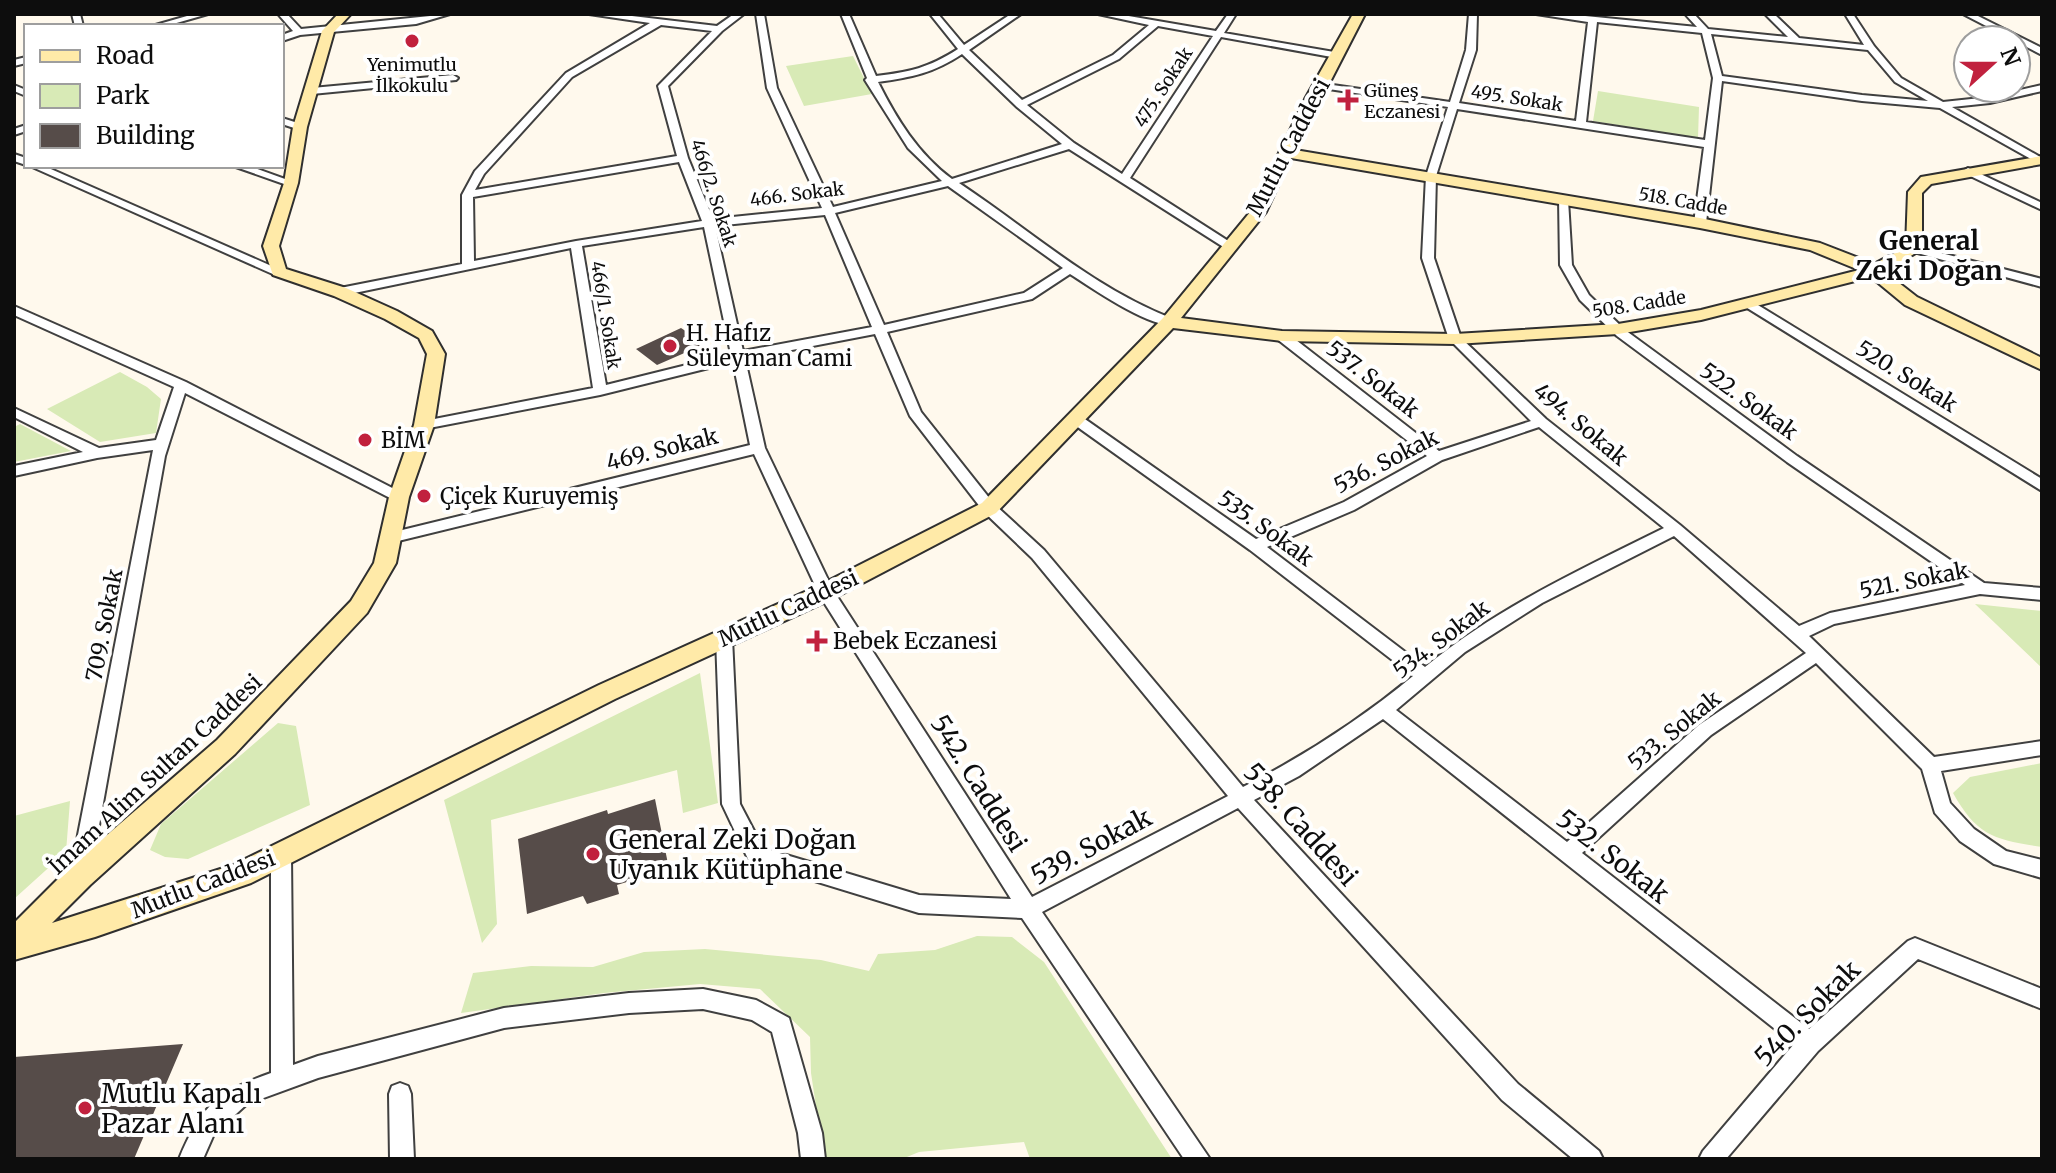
<svg xmlns="http://www.w3.org/2000/svg" width="2056" height="1173" font-family="Merriweather,serif">
	<style>
		.green { fill: #d8eab6 }
		.building { fill: #564c49 }
		.lines { fill: none; stroke-linecap: round; stroke-linejoin: round }
		.street-casing { stroke: #404040; stroke-width: 4 }
		.secondary-casing { stroke: #2f2f2f; stroke-width: 4 }
		.street { fill: #fff; fill-rule: evenodd }
		.secondary { fill: #ffeaa8; fill-rule: evenodd }
		.poi-dot { fill: #c1213e; stroke: #fff; stroke-width: 3 }
		.labels { text-anchor: middle; dominant-baseline: central; stroke-width: 8; stroke-linejoin: round; paint-order: stroke }
		.far-poi-label { font-size: 18px; fill: #0d0d0d; stroke: #fff }
		.far-street-label { font-size: 18px; fill: #0d0d0d; stroke: #fff }
		.street-label { font-size: 22px; fill: #0d0d0d; stroke: #fff }
		.poi-label { font-size: 22px; fill: #0d0d0d; stroke: #fff; text-anchor: start }
		.far-district-label { font-size: 26px; font-weight: bold; fill: #0d0d0d; stroke: #fff }
		.near-street-label { font-size: 26px; fill: #0d0d0d; stroke: #fff }
		.near-poi-label { font-size: 26px; fill: #0d0d0d; stroke: #fff; text-anchor: start }
	</style>
	<rect width="100%" height="100%" fill="#fff9ed"/>
	<path class="green" d="M 853,56 L 872,94 L 804,106 L 786,66 Z
		M 1598,91 L 1699,107 L 1698,138 L 1593,121 Z
		M 120,372 L 147,387 L 161,399 L 156,433 L 100,442 L 47,409 Z
		M 20,424 L 71,451 L 14,462 L 14,427 Z
		M 1975,604 L 2042,611 L 2042,668 Z
		M 700,673 L 718,803 L 683,813 L 677,770 L 491,820 L 497,924 L 482,943 L 444,800 Z
		M 278,723 L 296,726 L 310,805 L 188,859 L 165,857 L 150,850 L 161,824 Z
		M 2042,763 L 2042,847 C 1995,840 1977,836 1953,793 L 1970,777 Z
		M 70,801 L 66,852 L 14,899 L 14,816 Z
		M 977,936 L 1012,937 L 1044,962 L 1172,1159 L 1030,1159 L 1024,1142 L 919,1152 L 902,1159 L 824,1159 L 811,1073 L 810,1037 L 760,989 L 700,984 L 604,993 L 461,1013 L 473,973 L 531,966 L 593,967 L 644,952 L 705,949 L 821,960 L 869,971 L 878,954 L 935,950 Z"/>
	<path class="building" d="M 681,328 L 705,344 L 657,365 L 636,349 Z
		M 655,799 L 669,869 L 617,885 L 619,894 L 587,904 L 583,896 L 527,914 L 518,839 L 607,810 L 608,814 Z
		M 183,1044 L 134,1159 L 14,1159 L 14,1057 Z"/>
	<g class="lines">
		<g class="street-casing">
			<path id="street" d="M 72,14 L 80,14 L 83,26 L 75,26 Z
				M 194,14 L 208,14 L 166,26 L 152,26 Z
				M 278,14 L 287,14 L 301,29 L 450,14 L 416,24 L 300,35 L 282,41 L 282,35 L 293,31 Z
				M 589,14 L 615,14 L 717,26 L 734,14 L 744,14 L 722,31 L 668,86 L 688,158 L 713,219 L 822,208 L 767,88 L 756,14 L 764,14 L 777,88 L 833,207 L 942,181 L 908,148 L 865,80 L 867,78 L 841,14 L 849,14 L 876,76 C 910,72 928,68 958,49 L 930,14 L 938,14 L 964,45 L 1011,14 L 1021,14 L 969,50 L 1022,100 L 1113,55 L 1149,25 L 1098,14 L 1117,14 L 1216,31 L 1228,14 L 1236,14 L 1224,33 L 1340,53 L 1340,57 L 1337,58 L 1221,37 L 1130,178 L 1233,244 L 1233,248 L 1225,248 L 1069,149 L 959,183 C 1030,230 1093,288 1173,319 L 1173,325 C 1148,327 1092,288 1070,274 L 1032,299 L 887,332 L 921,412 L 994,504 L 1044,550 L 1243,787 C 1304,756 1361,719 1413,676 L 1250,550 L 1072,423 L 1070,420 L 1072,417 L 1082,417 L 1256,539 L 1344,502 L 1427,456 L 1277,339 L 1277,333 L 1287,333 L 1439,451 L 1531,421 L 1449,339 L 1422,258 L 1426,176 L 1448,107 L 1322,88 L 1317,85 L 1319,83 L 1450,102 L 1466,50 L 1469,14 L 1477,14 L 1476,50 L 1459,103 L 1576,121 L 1588,22 L 1536,14 L 1565,14 L 1697,27 L 1685,14 L 1694,14 L 1708,29 L 1788,37 L 1765,14 L 1774,14 L 1799,38 L 1864,45 L 1845,14 L 1853,14 L 1874,46 L 1901,78 L 1943,102 L 1990,97 L 2042,85 L 2042,91 L 1990,103 L 1952,107 L 2042,158 L 2042,162 L 2038,163 L 1940,108 L 1862,101 L 1722,81 L 1706,223 L 1700,226 L 1694,223 L 1704,147 L 1457,109 L 1436,176 L 1434,258 L 1461,338 L 1546,419 L 1680,525 L 1799,626 L 1830,613 L 1965,585 L 1787,462 L 1617,336 L 1580,300 L 1560,265 L 1559,198 L 1568,200 L 1572,265 L 1589,295 L 1625,330 L 1797,456 L 1984,583 L 2042,588 L 2042,600 L 1980,594 L 1834,624 L 1809,636 L 1934,757 L 2042,741 L 2042,755 L 1941,771 L 1950,803 L 1974,829 L 2006,851 L 2042,860 L 2042,878 L 1994,864 L 1960,841 L 1935,813 L 1922,769 L 1816,663 L 1711,735 L 1582,853 L 1809,1029 L 1908,941 L 1915,938 L 2042,989 L 2042,1009 L 1918,959 L 1818,1051 L 1726,1159 L 1699,1159 L 1703,1151 L 1794,1044 L 1383,719 L 1299,776 L 1254,800 L 1518,1084 L 1599,1151 L 1603,1159 L 1573,1159 L 1502,1100 L 1238,808 L 1042,912 L 1210,1159 L 1184,1159 L 1022,918 L 919,913 L 749,861 L 722,804 L 716,638 L 718,634 L 730,634 L 732,638 L 740,804 L 763,848 L 919,895 L 1011,899 L 820,596 L 754,454 L 390,543 L 382,538 L 390,533 L 750,445 L 733,362 L 600,395 L 424,429 L 419,428 L 417,425 L 419,422 L 424,421 L 593,388 L 571,248 L 340,296 L 334,292 L 340,288 L 462,264 L 462,195 L 475,171 L 566,73 L 650,23 ZM 1597,22 L 1702,33 L 1713,78 L 1705,140 L 1586,122 ZM 661,25 L 712,31 L 658,86 L 677,156 L 475,190 L 484,174 L 572,77 ZM 1158,26 L 1213,36 L 1122,174 L 1074,143 L 1027,105 L 1119,59 ZM 1711,34 L 1868,50 L 1895,82 L 1928,101 L 1862,95 L 1722,76 ZM 962,54 L 1017,107 L 1062,144 L 952,179 C 918,154 896,118 878,82 C 913,77 933,73 962,54 ZM 679,162 L 702,221 L 576,241 L 474,261 L 473,197 ZM 948,186 L 1063,268 L 1024,293 L 884,325 L 835,213 ZM 825,215 L 872,327 L 743,351 L 715,226 ZM 704,227 L 731,354 L 606,385 L 582,246 ZM 875,334 L 910,416 L 984,512 L 1032,558 L 1228,796 L 1032,897 L 833,590 L 765,448 L 745,359 ZM 1539,427 L 1664,528 C 1581,569 1497,608 1425,667 L 1267,547 L 1354,510 L 1442,460 ZM 1674,536 L 1806,653 L 1699,725 L 1567,842 L 1396,710 L 1465,652 L 1542,603 Z
				M 1963,14 L 1974,14 L 2042,48 L 2042,55 Z
				M 26,57 L 26,63 L 14,66 L 14,60 Z
				M 453,75 L 458,78 L 456,80 L 312,94 L 307,91 L 312,88 Z
				M 14,85 L 26,90 L 26,96 L 14,91 Z
				M 282,118 L 304,125 L 305,127 L 300,130 L 282,124 Z
				M 26,125 L 26,131 L 14,135 L 14,129 Z
				M 14,154 L 26,158 L 26,165 L 14,161 Z
				M 30,166 L 44,166 L 285,272 L 283,275 L 275,275 Z
				M 233,166 L 249,166 L 296,183 L 287,185 Z
				M 1968,168 L 2042,203 L 2042,210 L 1964,173 L 1963,171 Z
				M 1914,246 L 2042,279 L 2042,287 L 1910,251 L 1910,247 Z
				M 1748,299 L 2042,479 L 2042,491 L 1744,306 L 1742,303 Z
				M 14,306 L 186,382 L 404,494 L 406,497 L 399,502 L 394,500 L 185,393 L 165,456 L 90,876 L 87,882 L 80,885 L 73,882 L 70,876 L 153,450 L 97,458 L 14,476 L 14,466 L 83,452 L 14,417 L 14,408 L 99,448 L 156,440 L 174,387 L 14,315 Z
				M 281,845 L 288,848 L 291,854 L 293,1065 L 318,1056 L 504,1008 L 629,993 L 703,989 L 756,1000 L 789,1018 L 822,1133 L 825,1159 L 801,1159 L 798,1133 L 772,1032 L 752,1020 L 703,1009 L 629,1013 L 504,1028 L 318,1078 L 247,1104 L 214,1134 L 203,1159 L 179,1159 C 201,1106 217,1092 271,1073 L 271,854 L 274,848 Z
				M 400,1083 L 408,1086 L 411,1094 L 414,1159 L 390,1159 L 389,1094 L 392,1086 Z"/>
		</g>
		<g class="secondary-casing">
			<path id="secondary" d="M 338,14 L 351,14 L 334,32 L 307,127 L 298,183 L 279,246 L 286,269 L 346,288 L 397,311 L 432,331 L 445,354 L 434,425 L 409,497 L 396,563 L 367,613 L 235,754 L 90,885 L 52,923 L 233,865 L 599,685 L 818,586 L 982,503 L 1163,318 L 1251,211 L 1305,99 L 1353,14 L 1365,14 L 1295,150 L 1700,218 L 1820,243 L 1874,264 L 1906,247 L 1908,192 L 1921,177 L 2042,156 L 2042,164 L 1931,184 L 1922,193 L 1922,249 L 1885,272 L 1917,297 L 2042,358 L 2042,370 L 1905,305 L 1871,277 L 1701,320 L 1618,334 L 1455,344 L 1282,341 L 1173,328 L 996,513 L 834,598 L 615,699 L 251,883 L 95,937 L 14,960 L 14,923 L 70,867 L 217,740 L 351,601 L 374,563 L 389,497 L 414,425 L 427,354 L 419,338 L 385,319 L 334,296 L 273,275 L 263,246 L 284,183 L 293,127 L 322,31 ZM 1291,158 L 1700,228 L 1810,250 L 1859,270 L 1701,310 L 1618,324 L 1455,334 L 1282,331 L 1181,318 L 1266,212 Z"/>
		</g>
		<use href="#street" class="street"/>
		<use href="#secondary" class="secondary"/>
	</g>
	<g class="poi-dot">
		<circle cx="412" cy="41" r="8"/>
		<path d="M1344 88h8v8h8v8h-8v8h-8v-8h-8v-8h8z"/>
		<circle cx="670" cy="346" r="8"/>
		<circle cx="365" cy="440" r="8"/>
		<circle cx="424" cy="496" r="8"/>
		<path d="M813 629h8v8h8v8h-8v8h-8v-8h-8v-8h8z"/>
		<circle cx="593" cy="854" r="8"/>
		<circle cx="85" cy="1108" r="8"/>
	</g>
	<g class="labels">
		<g class="far-poi-label">
			<text x="412" y="64">Yenimutlu<tspan x="412" dy="21">İlkokulu</tspan></text>
			<text x="1364" y="90" text-anchor="start">Güneş<tspan x="1364" dy="21">Eczanesi</tspan></text>
		</g>
		<g class="far-street-label">
			<text transform="translate(1163 87) rotate(-57)">475. Sokak</text>
			<text transform="translate(1517 98) rotate(9)">495. Sokak</text>
			<text transform="translate(714 193) rotate(72)">466/2. Sokak</text>
			<text transform="translate(797 194) rotate(-7)">466. Sokak</text>
			<text transform="translate(1683 201) rotate(10)">518. Cadde</text>
			<text transform="translate(1639 304) rotate(-9)">508. Cadde</text>
			<text transform="translate(606 315) rotate(81)">466/1. Sokak</text>
		</g>
		<g class="street-label">
			<text transform="translate(1288 147) rotate(-62)">Mutlu Caddesi</text>
			<text transform="translate(1907 376) rotate(32)">520. Sokak</text>
			<text transform="translate(1373 379) rotate(38)">537. Sokak</text>
			<text transform="translate(1749 401) rotate(36)">522. Sokak</text>
			<text transform="translate(1581 424) rotate(40)">494. Sokak</text>
			<text transform="translate(662 449) rotate(-14)">469. Sokak</text>
			<text transform="translate(1386 461) rotate(-27)">536. Sokak</text>
			<text transform="translate(1266 528) rotate(36)">535. Sokak</text>
			<text transform="translate(1914 580) rotate(-11)">521. Sokak</text>
			<text transform="translate(788 608) rotate(-25)">Mutlu Caddesi</text>
			<text transform="translate(104 625) rotate(-79)">709. Sokak</text>
			<text transform="translate(1441 639) rotate(-37)">534. Sokak</text>
			<text transform="translate(1674 730) rotate(-39)">533. Sokak</text>
			<text transform="translate(155 774) rotate(-43)">İmam Alim Sultan Caddesi</text>
			<text transform="translate(203 884) rotate(-21)">Mutlu Caddesi</text>
		</g>
		<g class="poi-label">
			<text x="686" y="333">H. Hafız<tspan x="686" dy="25">Süleyman Cami</tspan></text>
			<text x="381" y="440">BİM</text>
			<text x="440" y="496">Çiçek Kuruyemiş</text>
			<text x="833" y="641">Bebek Eczanesi</text>
		</g>
		<g class="far-district-label">
			<text x="1929" y="240">General<tspan x="1929" dy="30">Zeki Doğan</tspan></text>
		</g>
		<g class="near-street-label">
			<text transform="translate(979 783) rotate(58)">542. Caddesi</text>
			<text transform="translate(1301 824) rotate(48)">538. Caddesi</text>
			<text transform="translate(1091 846) rotate(-28)">539. Sokak</text>
			<text transform="translate(1613 856) rotate(38)">532. Sokak</text>
			<text transform="translate(1807 1013) rotate(-45)">540. Sokak</text>
		</g>
		<g class="near-poi-label">
			<text x="609" y="839">General Zeki Doğan<tspan x="609" dy="30">Uyanık Kütüphane</tspan></text>
			<text x="101" y="1093">Mutlu Kapalı<tspan x="101" dy="30">Pazar Alanı</tspan></text>
		</g>
	</g>
	<rect width="2056" height="1173" fill="none" stroke="#0d0d0d" stroke-width="32"/>
	<rect x="24" y="24" width="260" height="144" fill="#ffffff" stroke="#9e9e9e" stroke-width="2"/>
	<rect x="40" y="50" width="40" height="12" fill="#ffeaa8" stroke="#9e9e9e" stroke-width="2"/>
	<text x="96" y="64" font-size="24" fill="#0d0d0d">Road</text>
	<rect x="40" y="84" width="40" height="24" fill="#d8eab6" stroke="#9e9e9e" stroke-width="2"/>
	<text x="96" y="104" font-size="24" fill="#0d0d0d">Park</text>
	<rect x="40" y="124" width="40" height="24" fill="#564c49" stroke="#9e9e9e" stroke-width="2"/>
	<text x="96" y="144" font-size="24" fill="#0d0d0d">Building</text>
	<g transform="translate(1992 64) rotate(69)"><circle r="38" fill="#ffffff" stroke="#9e9e9e" stroke-width="2"/>
	<path d="M0-6L14 30L0 20L-14 30Z" fill="#c1213e"/>
	<text y="-12" font-size="22" font-weight="bold" text-anchor="middle" fill="#0d0d0d">N</text>
	</g>
</svg>
